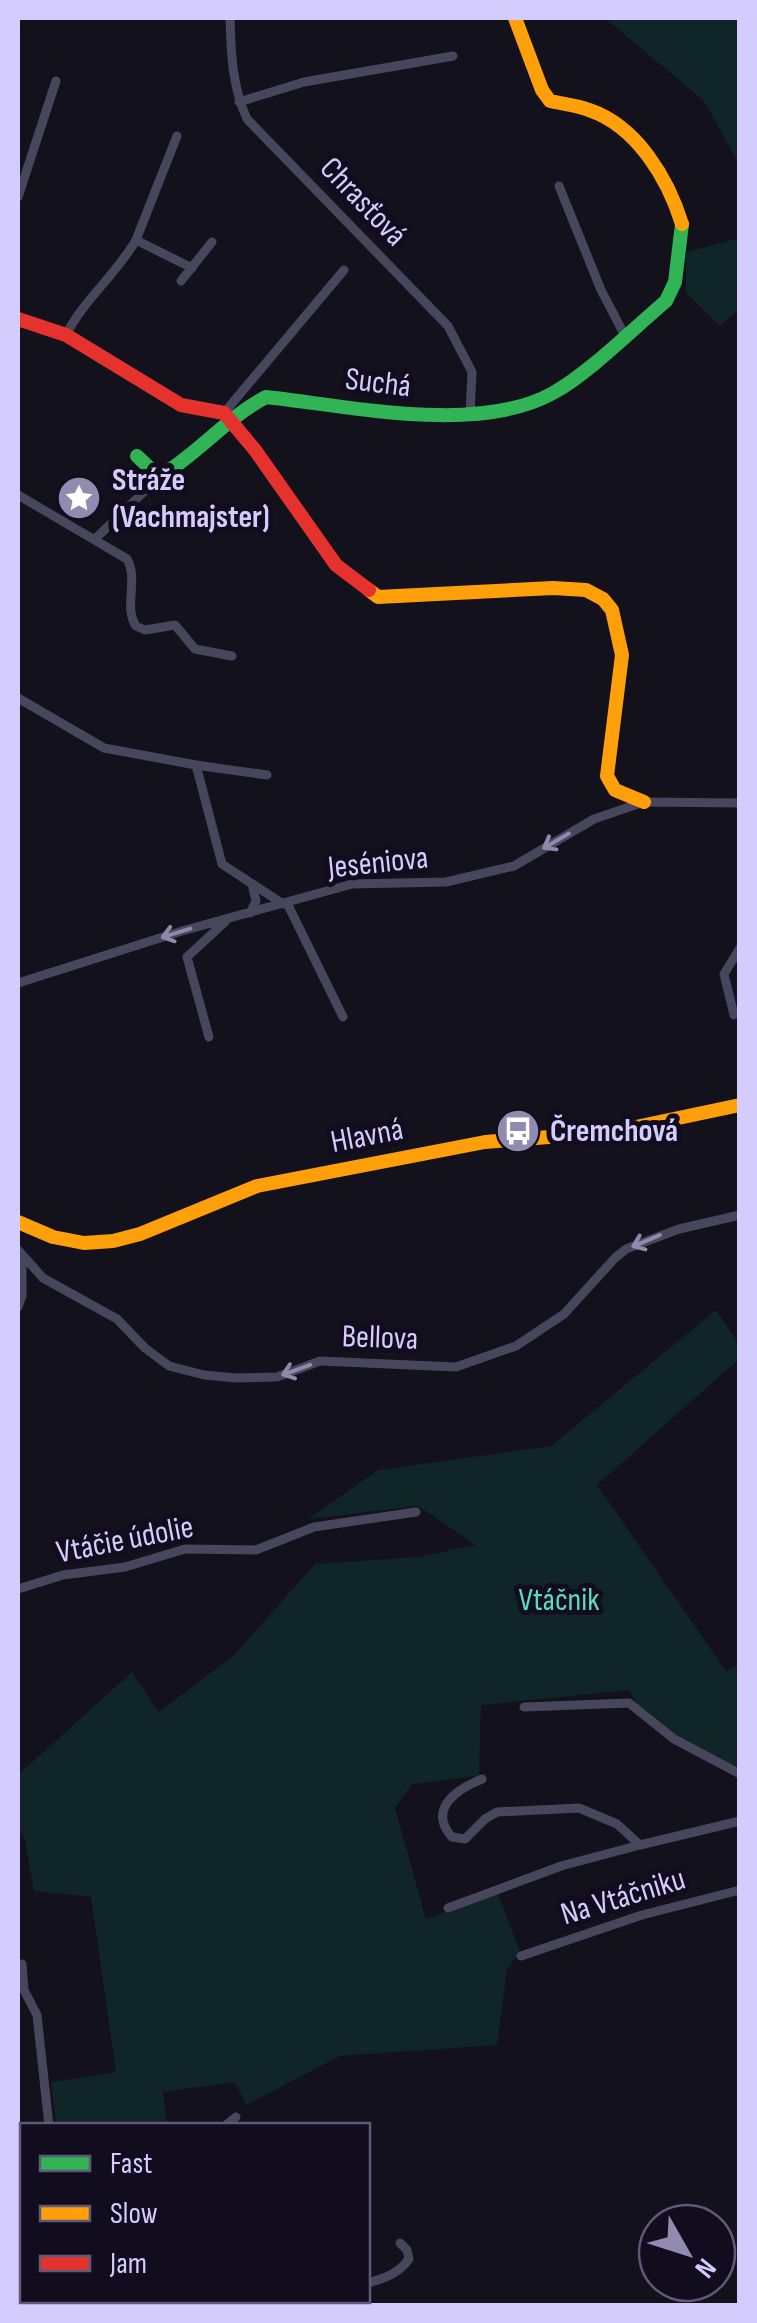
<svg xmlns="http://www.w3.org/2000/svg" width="757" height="2323" font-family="'Sofia Sans Condensed',sans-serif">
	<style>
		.green { fill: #102527 }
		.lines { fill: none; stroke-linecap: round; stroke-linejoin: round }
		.street { stroke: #48465c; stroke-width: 9 }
		.fast { stroke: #30b455; stroke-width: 14 }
		.slow { stroke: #ff9f0a; stroke-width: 14 }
		.jam { stroke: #e5322d; stroke-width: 14 }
		.oneway { stroke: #8e89ad }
		.labels { text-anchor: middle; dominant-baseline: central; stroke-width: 10; stroke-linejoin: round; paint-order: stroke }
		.street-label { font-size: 32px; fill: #d5ccfe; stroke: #110d1f }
		.poi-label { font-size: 32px; font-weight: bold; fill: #d5ccfe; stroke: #110d1f; text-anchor: start }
		.park-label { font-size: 32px; fill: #5adbc3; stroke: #110d1f }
	</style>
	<rect width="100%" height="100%" fill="#13111b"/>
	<path class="green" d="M 605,18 L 739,18 L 739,164 L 704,101 Z
		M 739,238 L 739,309 L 720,326 L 686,293 L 686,252 Z
		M 716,1310 L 739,1345 L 739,1359 L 597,1485 L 726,1671 L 739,1665 L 739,1770 L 693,1748 L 642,1712 L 629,1690 L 481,1705 L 479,1776 L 412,1784 L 395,1808 L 426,1919 L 498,1894 L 520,1952 L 507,1970 L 497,2045 L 340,2056 L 246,2105 L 235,2082 L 163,2092 L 167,2125 L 56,2125 L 51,2082 L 116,2072 L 91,1897 L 34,1891 L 25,1840 L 18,1829 L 18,1775 L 132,1672 L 159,1712 L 234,1655 L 315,1564 L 418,1557 L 476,1545 L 418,1506 L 308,1519 L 378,1470 L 551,1446 Z"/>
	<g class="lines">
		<path class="street" d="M 230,18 C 231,53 232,86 247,119 L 448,326 L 472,372 L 470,414
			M 239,102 L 304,82 L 453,56
			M 559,186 L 601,290 L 624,334
			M 18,197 L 56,81
			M 136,240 L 192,268
			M 181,281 L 212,242
			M 66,335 C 84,299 116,275 136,240 L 177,136
			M 224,413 L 344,270
			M 18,495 L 127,559 C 139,580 123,607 136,626 L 145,630 L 175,625 L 195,649 L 232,656
			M 95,539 L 155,481
			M 18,698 L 104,748 L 196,765 L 222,864 L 283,904
			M 196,765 L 267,775
			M 287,903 L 343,1017
			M 250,913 L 256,901 L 252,884
			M 18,983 L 182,931 L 352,884 L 446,882 L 514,866 L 594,819 L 644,802 L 740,803
			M 734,1015 L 724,974 L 740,948
			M 209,1037 L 187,957 L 227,920
			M 18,1250 L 43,1278 L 117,1319 L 145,1348 L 169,1366 L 204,1375 L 236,1378 L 277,1377 L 320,1361 L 456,1367 L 516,1346 L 564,1314 L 615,1258 L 626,1249 L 679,1229 L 740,1215
			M 18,1307 L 22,1296 L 22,1257
			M 18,1589 L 63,1575 L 125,1567 L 185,1549 L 256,1550 L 314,1527 L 416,1512
			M 524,1707 L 629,1703 L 674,1739 L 740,1774
			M 482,1779 C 457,1789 427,1809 452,1837 L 465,1839 L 485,1819 L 497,1812 L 579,1808 L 617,1824 L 640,1845 L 740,1821
			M 448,1908 L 561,1866 L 640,1845
			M 521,1956 L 642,1915 L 740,1890
			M 22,1964 L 24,1990 L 37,2015 L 49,2126
			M 225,2126 L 236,2117
			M 18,2240 L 22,2237
			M 368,2283 C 385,2278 398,2274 409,2259 L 407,2250 L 400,2243"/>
		<path class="fast" d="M 137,456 L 159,477 C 198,454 226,418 266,397 C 349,406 478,435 553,393 C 588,374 634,328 666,301 L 675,282 L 682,224"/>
		<path class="slow" d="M 515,18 L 542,90 L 550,101 C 563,104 577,105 589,110 C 637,126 668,179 682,224
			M 369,590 L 378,597 L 553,588 L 586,590 L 603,599 L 612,610 L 622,655 L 607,776 L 615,790 L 644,802
			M 18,1222 L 53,1237 L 84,1243 L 113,1241 L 140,1234 L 257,1186 L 485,1142 L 612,1132 L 740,1105"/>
		<path class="jam" d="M 18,319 L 66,335 L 181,405 L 224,413 L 255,450 L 336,565 L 369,590"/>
	</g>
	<defs><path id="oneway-shaft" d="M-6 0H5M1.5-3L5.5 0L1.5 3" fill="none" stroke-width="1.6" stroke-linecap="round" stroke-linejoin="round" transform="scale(2.5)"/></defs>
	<g class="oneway">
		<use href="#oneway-shaft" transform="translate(556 841) rotate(150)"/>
		<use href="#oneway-shaft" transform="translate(176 933) rotate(163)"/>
		<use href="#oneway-shaft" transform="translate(646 1241) rotate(157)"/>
		<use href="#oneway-shaft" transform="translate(296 1370) rotate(160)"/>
	</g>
	<defs>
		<g id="sight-disc" transform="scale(2.25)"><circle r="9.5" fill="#918baf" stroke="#110d1f"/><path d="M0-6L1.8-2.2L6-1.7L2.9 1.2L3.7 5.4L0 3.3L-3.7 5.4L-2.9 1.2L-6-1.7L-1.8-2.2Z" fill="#fff"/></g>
		<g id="bus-disc" transform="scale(2.25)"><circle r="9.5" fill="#918baf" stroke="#110d1f"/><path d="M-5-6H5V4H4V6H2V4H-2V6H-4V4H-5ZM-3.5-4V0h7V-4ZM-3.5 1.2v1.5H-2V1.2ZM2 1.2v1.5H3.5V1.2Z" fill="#fff"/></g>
	</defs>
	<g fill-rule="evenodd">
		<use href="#sight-disc" x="79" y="498"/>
		<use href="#bus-disc" x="518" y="1131"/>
	</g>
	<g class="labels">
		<g class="street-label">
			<text transform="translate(363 202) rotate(46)">Chrasťová</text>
			<text transform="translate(378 383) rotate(7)">Suchá</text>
			<text transform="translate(378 863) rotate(-6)">Jeséniova</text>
			<text transform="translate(367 1136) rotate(-11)">Hlavná</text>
			<text transform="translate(380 1338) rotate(2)">Bellova</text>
			<text transform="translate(125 1540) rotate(-11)">Vtáčie údolie</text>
			<text transform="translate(623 1897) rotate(-17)">Na Vtáčniku</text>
		</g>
		<g class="poi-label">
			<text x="112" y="480">Stráže<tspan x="112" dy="37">(Vachmajster)</tspan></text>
			<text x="550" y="1131">Čremchová</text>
		</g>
		<g class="park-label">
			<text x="559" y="1600">Vtáčnik</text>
		</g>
	</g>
	<rect width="757" height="2323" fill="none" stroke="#d5ccfe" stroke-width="40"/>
	<rect x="20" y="2123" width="350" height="180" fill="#110d1f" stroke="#5f5978" stroke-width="2.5"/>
	<rect x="40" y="2156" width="50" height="15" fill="#30b455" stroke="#5f5978" stroke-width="2.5"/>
	<text x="110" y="2173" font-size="30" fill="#d5ccfe">Fast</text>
	<rect x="40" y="2206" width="50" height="15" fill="#ff9f0a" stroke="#5f5978" stroke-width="2.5"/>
	<text x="110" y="2223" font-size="30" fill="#d5ccfe">Slow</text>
	<rect x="40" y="2256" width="50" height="15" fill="#e5322d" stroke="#5f5978" stroke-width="2.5"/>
	<text x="110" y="2273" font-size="30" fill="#d5ccfe">Jam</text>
	<g transform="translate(687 2253) rotate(129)"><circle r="48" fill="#110d1f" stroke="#5f5978" stroke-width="2.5"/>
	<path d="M0-8L18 38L0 25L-18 38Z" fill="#918baf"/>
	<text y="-15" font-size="28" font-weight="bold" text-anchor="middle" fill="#d5ccfe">N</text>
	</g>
</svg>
